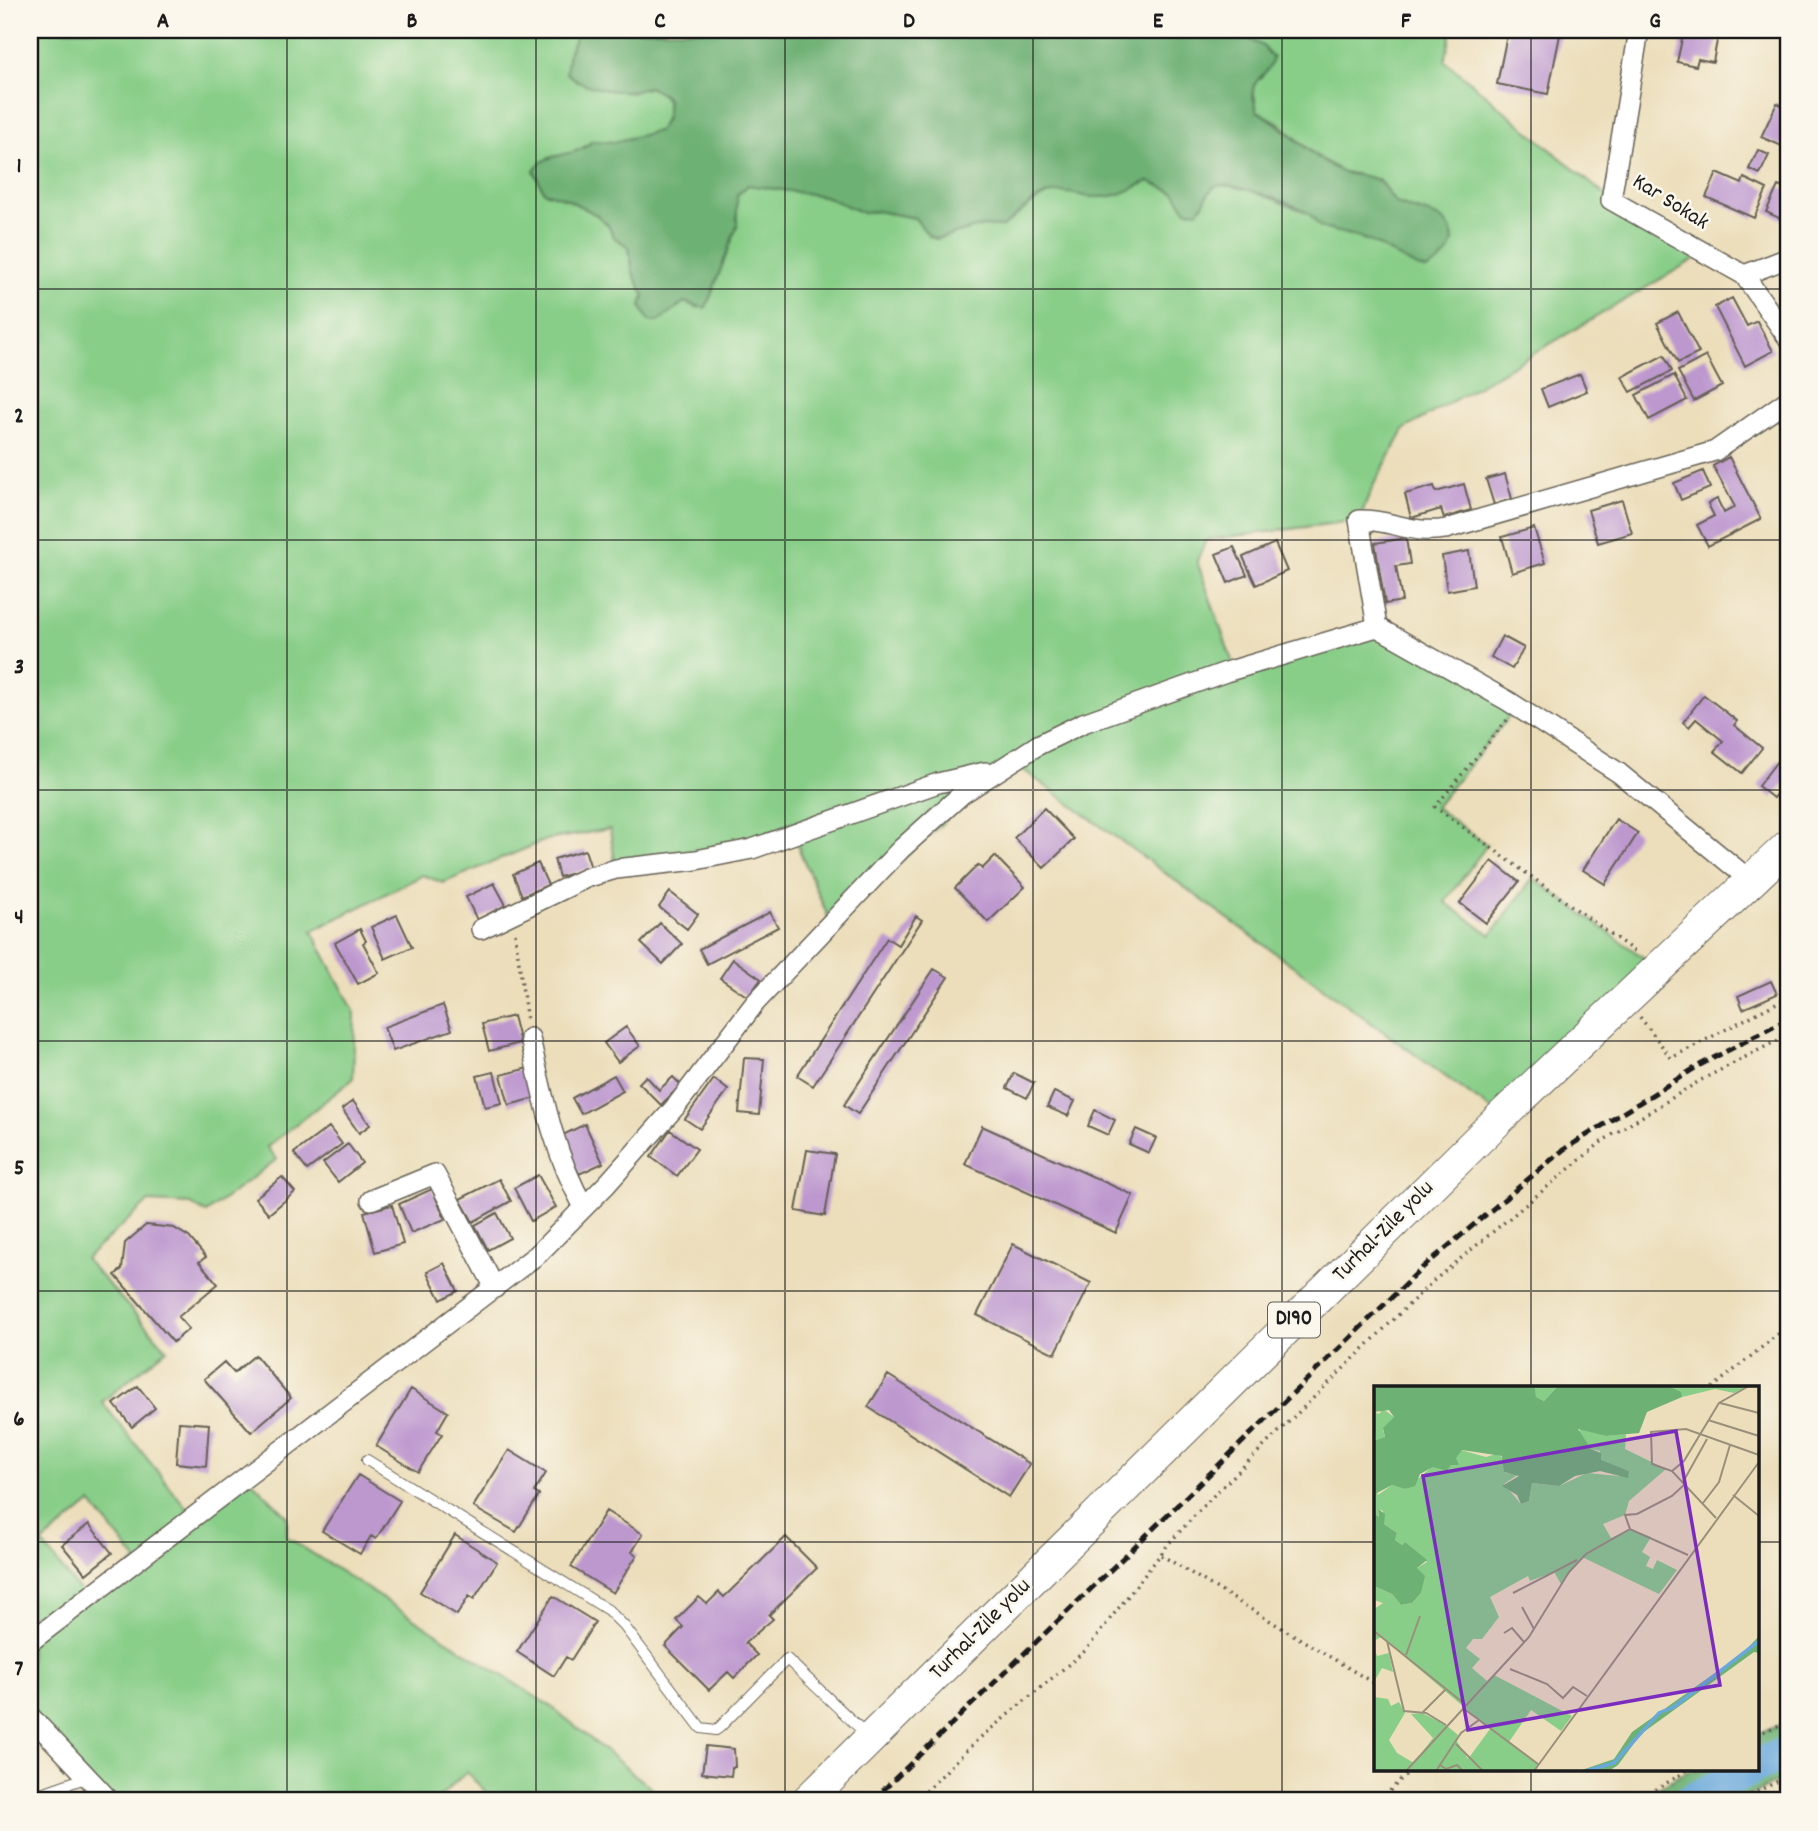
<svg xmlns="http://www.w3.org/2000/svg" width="1818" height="1831" font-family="Dekko,sans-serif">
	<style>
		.green { fill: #88ce88; stroke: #527552; stroke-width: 2; fill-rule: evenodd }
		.forest { fill: #6eb174; stroke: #456648; stroke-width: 2 }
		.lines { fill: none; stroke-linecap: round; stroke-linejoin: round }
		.river { stroke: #69a8db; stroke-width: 33 }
		.building { fill: #bd98cf }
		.lane-casing { stroke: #656054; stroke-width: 12 }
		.street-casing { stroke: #656054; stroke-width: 22 }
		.primary-casing { stroke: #656054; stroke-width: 34 }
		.path { stroke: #656054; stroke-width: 3.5; stroke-dasharray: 2 5; stroke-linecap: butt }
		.lane { stroke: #fff; stroke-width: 10 }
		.street { stroke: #fff; stroke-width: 19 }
		.primary { stroke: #fff; stroke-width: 32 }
		.rail { stroke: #1c1c1c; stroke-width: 5; stroke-dasharray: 10 5; stroke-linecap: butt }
		.grid { fill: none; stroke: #1c1c1c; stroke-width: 2; stroke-opacity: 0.55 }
		.labels { text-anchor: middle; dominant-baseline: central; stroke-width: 5; stroke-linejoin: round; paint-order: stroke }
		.shield { fill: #fbf7ec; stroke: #5f5e5a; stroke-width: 2 }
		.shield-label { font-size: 21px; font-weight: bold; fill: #1c1c1c }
		.street-label { font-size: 23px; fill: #1c1c1c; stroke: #fbf7ec }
		.inset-river { fill: none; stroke: #69a8db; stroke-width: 3.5 }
		.inset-road { fill: none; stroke: #99907b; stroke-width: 2 }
		.view { fill: #7b2cbf; fill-opacity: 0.15; stroke: #7b2cbf; stroke-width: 3.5 }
		.inset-edge { fill: none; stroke: #1c1c1c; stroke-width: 3.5 }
		.neatline { fill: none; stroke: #1c1c1c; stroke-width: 2.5 }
		.grid-label { font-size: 23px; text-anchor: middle; font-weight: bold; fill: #1c1c1c }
	</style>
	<rect width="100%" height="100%" fill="#fbf7ec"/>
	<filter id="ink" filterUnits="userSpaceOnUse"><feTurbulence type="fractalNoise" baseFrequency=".0143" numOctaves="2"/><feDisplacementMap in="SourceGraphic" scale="14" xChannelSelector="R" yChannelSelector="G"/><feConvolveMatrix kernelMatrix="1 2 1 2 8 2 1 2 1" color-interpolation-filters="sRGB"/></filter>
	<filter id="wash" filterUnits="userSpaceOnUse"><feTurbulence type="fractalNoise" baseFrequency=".00686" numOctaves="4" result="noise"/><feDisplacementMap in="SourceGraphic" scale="28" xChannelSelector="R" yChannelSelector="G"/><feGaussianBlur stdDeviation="1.57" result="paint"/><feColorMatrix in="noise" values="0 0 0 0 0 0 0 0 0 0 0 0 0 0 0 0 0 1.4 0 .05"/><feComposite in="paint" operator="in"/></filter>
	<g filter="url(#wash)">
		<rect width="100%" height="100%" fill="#ecdebb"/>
		<path class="green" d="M 30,30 L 580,30 L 569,51 L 576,81 L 630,93 L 649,87 C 672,96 671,112 658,131 L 614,142 L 592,141 C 574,160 548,149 534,171 L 544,192 L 567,199 L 597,215 L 608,225 L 614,237 L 629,247 L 633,273 L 644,295 L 641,307 L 649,321 L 658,322 L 684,302 L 698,308 L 708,303 L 737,226 L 737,195 L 748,185 L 824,196 L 863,213 L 877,211 L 915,218 L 929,236 L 936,239 L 983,226 L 1002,227 C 1020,214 1034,198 1056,192 C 1069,189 1080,196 1093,197 C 1121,197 1126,190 1149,181 C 1170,188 1196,201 1216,185 L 1239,186 L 1309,213 L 1319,226 L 1369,241 L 1428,214 L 1396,203 L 1378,180 L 1341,171 L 1314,154 L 1278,122 L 1257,111 L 1253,87 L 1262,73 L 1263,46 L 1229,30 L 1452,30 L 1445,61 L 1611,200 L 1705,253 L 1405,429 L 1374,484 L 1359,520 L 1206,540 L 1197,561 L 1235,669 L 1377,627 L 1517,707 L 1435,807 L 1487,845 L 1445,902 L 1491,935 L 1533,878 L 1658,968 L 1501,1117 L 1011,761 L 831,924 L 793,835 L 616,869 L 610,829 L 546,840 L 443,883 L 423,875 L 312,931 L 355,1013 L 353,1079 L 267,1147 L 277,1159 L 206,1213 L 191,1204 L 148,1202 L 85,1259 L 167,1349 L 102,1402 L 194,1517 L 248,1477 L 287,1516 L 287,1537 L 553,1708 L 667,1801 L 495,1801 L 466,1772 L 436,1801 L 110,1801 L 30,1716 ZM 91,1503 L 137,1561 L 86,1599 L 42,1543 Z"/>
		<path class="forest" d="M 580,30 L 1229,30 L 1263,46 L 1273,58 C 1266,84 1244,73 1257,111 C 1288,127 1309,156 1340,171 C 1351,176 1366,174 1377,180 C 1386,185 1389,199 1398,204 C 1415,214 1445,210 1452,234 C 1457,251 1439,263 1426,270 C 1405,264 1389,250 1369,241 C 1354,234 1338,233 1323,228 C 1316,225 1314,217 1308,213 C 1295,204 1230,181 1216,186 C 1207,189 1205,205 1198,211 L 1186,210 L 1175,193 L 1149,181 C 1127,190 1121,198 1093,197 C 1075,196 1064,188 1045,195 C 1029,202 1016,217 1002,227 L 983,226 L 936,239 L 929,236 L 915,218 L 877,211 L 863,213 L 824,196 L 748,185 L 737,195 L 737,226 L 708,303 L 705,308 L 684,302 L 658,322 L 649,321 L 641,307 L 644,295 L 633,273 L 629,247 L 614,237 L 608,225 L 597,215 L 567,199 L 544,192 L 534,170 C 548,149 574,160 592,141 L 615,142 L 658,131 L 666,119 L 668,101 L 663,94 L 649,87 C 622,95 588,91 566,73 L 569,51 Z
			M 1788,1722 L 1788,1777 L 1738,1801 L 1637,1801 L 1688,1770 L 1757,1770 L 1757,1734 Z"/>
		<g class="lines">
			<path class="river" d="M 1757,1766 L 1788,1751
				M 1690,1801 L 1750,1770"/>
		</g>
		<g id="blocks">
			<path class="building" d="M 1508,30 L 1561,30 L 1548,94 L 1497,84 Z
				M 1684,30 L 1719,30 L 1713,62 L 1698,59 L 1696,66 L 1677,62 Z
				M 1777,103 L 1788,108 L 1788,137 L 1784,147 L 1761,137 Z
				M 1758,150 L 1769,155 L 1760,174 L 1749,169 Z
				M 1717,173 L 1742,184 L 1744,178 L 1767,189 L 1754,218 L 1706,197 Z
				M 1778,186 L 1788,190 L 1788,222 L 1766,212 Z
				M 1732,298 L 1747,326 L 1757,321 L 1773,351 L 1745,366 L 1715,307 Z
				M 1678,312 L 1699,353 L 1678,363 L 1657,323 Z
				M 1664,355 L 1672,371 L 1631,392 L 1622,377 Z
				M 1706,356 L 1722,386 L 1694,401 L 1678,371 Z
				M 1580,374 L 1587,391 L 1548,407 L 1541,389 Z
				M 1674,375 L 1687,400 L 1649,420 L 1636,395 Z
				M 1729,457 L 1761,519 L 1708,546 L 1697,525 L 1714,516 L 1708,504 L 1717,499 L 1724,513 L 1735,507 L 1713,466 Z
				M 1703,471 L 1710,488 L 1681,500 L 1674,483 Z
				M 1505,474 L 1512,499 L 1494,505 L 1486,479 Z
				M 1464,484 L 1471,510 L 1444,518 L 1441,509 L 1411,518 L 1405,494 L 1434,486 L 1436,492 Z
				M 1622,500 L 1632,533 L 1598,543 L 1588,510 Z
				M 1534,528 L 1545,563 L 1512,573 L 1502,537 Z
				M 1406,538 L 1410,564 L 1396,566 L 1402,601 L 1385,604 L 1375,543 Z
				M 1275,543 L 1287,571 L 1256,585 L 1243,557 Z
				M 1234,547 L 1247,575 L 1228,583 L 1216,554 Z
				M 1469,551 L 1474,586 L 1447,591 L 1442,556 Z
				M 1502,636 L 1524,648 L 1512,669 L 1491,657 Z
				M 1704,695 L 1737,721 L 1734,725 L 1762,748 L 1742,773 L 1714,751 L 1723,741 L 1696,719 L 1689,727 L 1683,722 Z
				M 1778,760 L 1788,769 L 1788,779 L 1773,798 L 1758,786 Z
				M 1044,808 L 1074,839 L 1044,868 L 1014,838 Z
				M 1616,819 L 1638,833 L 1605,884 L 1583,870 Z
				M 585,850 L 591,868 L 559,877 L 554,859 Z
				M 995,856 L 1025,887 L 988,922 L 955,888 L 978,865 L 982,869 Z
				M 1492,861 L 1519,882 L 1486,923 L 1460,903 Z
				M 538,863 L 548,885 L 522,896 L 513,874 Z
				M 494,883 L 506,905 L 477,920 L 466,897 Z
				M 670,892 L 698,914 L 687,929 L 659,907 Z
				M 770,912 L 778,927 L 707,964 L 699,949 Z
				M 397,915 L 412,947 L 385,959 L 371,927 Z
				M 916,916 L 922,920 L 813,1086 L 797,1076 L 887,938 L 898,945 Z
				M 660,923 L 682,944 L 663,964 L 641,943 Z
				M 360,929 L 366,941 L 363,943 L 379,973 L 358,984 L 335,943 Z
				M 733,959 L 761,979 L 748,997 L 720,978 Z
				M 934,969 L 948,977 L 858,1114 L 844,1105 Z
				M 1771,981 L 1777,994 L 1743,1009 L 1738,996 Z
				M 443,1005 L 452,1030 L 393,1051 L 384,1027 Z
				M 513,1016 L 520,1043 L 489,1051 L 482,1024 Z
				M 626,1027 L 640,1046 L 618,1062 L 604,1043 Z
				M 744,1058 L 764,1059 L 759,1115 L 739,1113 Z
				M 528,1068 L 535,1098 L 509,1105 L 501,1075 Z
				M 494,1072 L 502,1103 L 485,1107 L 477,1076 Z
				M 1014,1073 L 1034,1083 L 1027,1098 L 1007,1088 Z
				M 614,1075 L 623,1091 L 581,1114 L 572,1098 Z
				M 646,1076 L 659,1090 L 673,1077 L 681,1085 L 661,1105 L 639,1083 Z
				M 714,1079 L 728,1090 L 700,1129 L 685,1119 Z
				M 1054,1092 L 1075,1101 L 1068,1116 L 1047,1107 Z
				M 353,1101 L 370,1125 L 359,1133 L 342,1109 Z
				M 1095,1110 L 1115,1120 L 1108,1135 L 1088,1126 Z
				M 585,1124 L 603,1163 L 579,1174 L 561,1136 Z
				M 982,1126 L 1133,1195 L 1116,1233 L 965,1164 Z
				M 329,1127 L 342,1144 L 307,1170 L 294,1153 Z
				M 1136,1129 L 1156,1138 L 1149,1153 L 1129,1144 Z
				M 670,1130 L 697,1149 L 677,1176 L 651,1157 Z
				M 348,1144 L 362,1163 L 338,1182 L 323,1163 Z
				M 807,1150 L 835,1154 L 825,1216 L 796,1211 Z
				M 538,1175 L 556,1207 L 531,1221 L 514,1188 Z
				M 282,1177 L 295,1192 L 269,1214 L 255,1198 Z
				M 499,1179 L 511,1201 L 473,1222 L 460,1199 Z
				M 432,1189 L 445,1219 L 411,1233 L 399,1204 Z
				M 392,1205 L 403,1244 L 375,1252 L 364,1212 Z
				M 497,1213 L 510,1238 L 488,1250 L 475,1225 Z
				M 146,1225 L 174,1228 L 189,1237 L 206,1257 L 199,1262 L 218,1284 L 178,1317 L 189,1329 L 173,1342 L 115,1275 L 122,1269 L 125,1243 Z
				M 1013,1244 L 1091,1283 L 1055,1354 L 977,1315 Z
				M 444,1263 L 458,1291 L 441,1300 L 427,1272 Z
				M 255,1355 L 291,1398 L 251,1432 L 204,1379 L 224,1362 L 234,1373 Z
				M 888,1375 L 1030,1464 L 1009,1497 L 868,1407 Z
				M 138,1386 L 155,1408 L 132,1427 L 114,1404 Z
				M 411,1389 L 448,1412 L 437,1431 L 442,1434 L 418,1472 L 376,1446 Z
				M 179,1422 L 209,1424 L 206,1466 L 176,1463 Z
				M 509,1450 L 546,1473 L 534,1492 L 539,1495 L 516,1532 L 473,1507 Z
				M 358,1475 L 400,1501 L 376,1539 L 371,1536 L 360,1554 L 322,1531 Z
				M 606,1511 L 643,1534 L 632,1552 L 637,1555 L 613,1593 L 571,1567 Z
				M 89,1524 L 112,1553 L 86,1574 L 62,1545 Z
				M 455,1535 L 497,1562 L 474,1599 L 469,1596 L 457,1615 L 420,1592 Z
				M 786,1537 L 817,1568 L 769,1615 L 773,1619 L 745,1643 L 757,1655 L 734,1678 L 728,1672 L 709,1690 L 665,1646 L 683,1627 L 676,1620 L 699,1597 L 707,1604 L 719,1592 L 724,1597 Z
				M 553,1596 L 595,1622 L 571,1660 L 566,1657 L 554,1676 L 517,1652 Z
				M 706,1746 L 734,1749 L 735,1767 L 732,1767 L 731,1776 L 702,1773 Z"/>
		</g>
	</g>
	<g filter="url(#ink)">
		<use href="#blocks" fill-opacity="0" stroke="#656054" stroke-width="2"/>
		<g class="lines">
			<g class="lane-casing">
				<path id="lane" d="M 367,1460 L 608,1610 L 624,1626 L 701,1728 L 716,1730 L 720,1727 L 787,1659 L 867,1735
					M 30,1797 L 88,1777"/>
			</g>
			<g class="street-casing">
				<path id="street" d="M 1639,30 L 1611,200 L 1744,275 L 1788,338
					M 1744,275 L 1788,258
					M 1377,627 L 1359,520 C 1391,519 1410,535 1446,529 L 1715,451 L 1788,400
					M 481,929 L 586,878 L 616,869 L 696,860 L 752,849 L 938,783 L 985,772
					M 530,1038 C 543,1097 554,1154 584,1207
					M 371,1200 L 435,1174 L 495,1288
					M 30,1642 L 538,1254 L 607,1184 L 677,1105 L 755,1003 L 901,849 L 962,794 L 1038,745 L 1083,723 L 1226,672 L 1377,627 L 1508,701 L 1619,773 L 1751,881
					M 30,1716 L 110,1801"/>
			</g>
			<g class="primary-casing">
				<path id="primary" d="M 807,1801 L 1501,1117 L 1788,846"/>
			</g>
			<path class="path" d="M 1507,720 L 1435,807 L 1638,954
				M 515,933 L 527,1022
				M 1640,1017 L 1671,1058 L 1788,997
				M 1712,1388 L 1788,1326
				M 1161,1555 L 1375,1684
				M 1757,1734 L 1788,1722
				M 916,1801 L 975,1742 L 1086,1650 L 1171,1541 L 1215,1494 L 1431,1283 L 1604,1140 L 1701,1080 L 1788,1035
				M 1380,1801 L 1410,1770
				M 1637,1801 L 1688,1770
				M 1738,1801 L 1788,1776"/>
			<use href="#lane" class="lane"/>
			<use href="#street" class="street"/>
			<use href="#primary" class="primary"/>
			<path class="rail" d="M 872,1801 L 1421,1269 L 1563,1150 L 1700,1065 L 1788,1019"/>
		</g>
	</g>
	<path class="grid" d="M 287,30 L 287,1801M 536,30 L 536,1801M 785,30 L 785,1801M 1033,30 L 1033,1801M 1282,30 L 1282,1801M 1531,30 L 1531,1388M 30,289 L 1788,289M 30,540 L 1788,540M 30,790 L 1788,790M 30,1041 L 1788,1041M 30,1291 L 1788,1291M 30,1542 L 1375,1542M 1757,1542 L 1788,1542M 1531,1770 L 1531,1801"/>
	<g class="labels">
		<rect class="shield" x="1268" y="1302.5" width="52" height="35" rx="5"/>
		<g class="shield-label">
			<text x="1294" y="1320">D190</text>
		</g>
		<g class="street-label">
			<text transform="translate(1670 203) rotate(32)">Kar Sokak</text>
			<text transform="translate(1384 1232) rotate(-45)">Turhal-Zile yolu</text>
			<text transform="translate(981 1630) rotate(-45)">Turhal-Zile yolu</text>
		</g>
	</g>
	<g transform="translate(1374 1386)">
		<rect width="385" height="385" fill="#ecdebb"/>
		<path d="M 161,0 L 184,0 L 170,15 L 162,11 ZM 294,0 L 375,0 L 360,7 L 341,3 L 308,11 ZM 9,23 L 20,31 L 9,44 L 11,51 L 2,55 L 0,26 L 5,28 ZM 207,42 L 232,50 L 252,48 L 251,63 L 292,83 L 255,115 L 251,129 L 229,138 L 237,152 L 256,143 L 277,151 L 268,166 L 276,171 L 272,180 L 279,183 L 283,174 L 303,184 L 285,208 L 208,171 L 187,198 L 180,186 L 156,195 L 154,190 L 116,211 L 125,231 L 108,253 L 99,253 L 92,262 L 106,273 L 98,282 L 113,295 L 120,289 L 198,330 L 187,345 L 157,324 L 135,356 L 164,378 L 160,385 L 0,385 L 0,311 L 14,313 L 17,320 L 25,316 L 31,327 L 15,354 L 23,367 L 40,377 L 59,352 L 37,328 L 48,327 L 72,339 L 84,349 L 82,354 L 94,373 L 116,343 L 7,251 L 0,255 L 0,223 L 9,217 L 0,214 L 0,200 L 18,208 L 27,219 L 38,217 L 47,207 L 50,191 L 43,182 L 53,176 L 31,156 L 28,159 L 21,154 L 23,147 L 10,138 L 9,125 L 4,123 L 5,132 L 0,128 L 0,94 L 4,109 L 18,99 L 32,103 L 59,80 L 73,85 L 77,79 L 85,79 L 81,72 L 87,64 L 112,71 L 122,68 L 130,72 L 131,87 L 145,88 L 130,98 L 147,118 L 155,115 L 158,97 L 185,100 L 213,87 L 245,90 L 255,85 L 227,75 L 226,65 L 217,63 L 204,48 ZM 0,260 L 3,270 L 15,267 L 19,286 L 8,282 L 0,296 Z" fill="#88ce88"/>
		<path d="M 7,0 L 161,0 L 162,11 L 170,15 L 184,0 L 294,0 L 307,6 L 308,11 L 273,26 L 265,47 L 232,50 L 204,43 L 217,63 L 227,67 L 227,74 L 255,85 L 254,92 L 226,85 L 201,90 L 185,100 L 158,97 L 155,115 L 147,118 L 143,109 L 128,100 L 145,90 L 130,86 L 128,70 L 88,64 L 82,72 L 85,79 L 77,79 L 73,85 L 59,81 L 46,88 L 41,100 L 31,103 L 18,99 L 1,108 L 0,55 L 11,51 L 9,42 L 20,31 L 15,24 L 0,26 L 0,3 ZM 4,123 L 11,128 L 10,138 L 23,147 L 21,154 L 28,159 L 31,156 L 53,174 L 43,182 L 51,190 L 47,207 L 38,217 L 27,219 L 18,208 L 0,200 L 0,128 L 5,131 ZM 385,250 L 385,267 L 380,266 L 267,348 L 244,379 L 235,385 L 205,385 L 240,373 L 258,346 L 369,267 Z" fill="#6eb174"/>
		<path class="inset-river" d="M 212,385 L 240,377 L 285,327 L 300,321 L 385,255"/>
		<path class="inset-road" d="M 346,17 L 385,27M 334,34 L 385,50M 298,85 L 310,75 L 345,17 L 375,0M 309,96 L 333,53M 359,109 L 385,130M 329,117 L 345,96 L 356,59M 342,132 L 298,85 L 278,78 L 277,46 L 312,43 L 385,69M 256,143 L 251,129 L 263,128 L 298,110 L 311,98M 139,207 L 203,174M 148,221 L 160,243M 0,245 L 92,319M 130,247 L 138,242 L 150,256M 13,255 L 30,325 L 52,327 L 72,339M 32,269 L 46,230M 136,283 L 173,298 L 189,312 L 199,301 L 213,310M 89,322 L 164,378M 49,326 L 72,303M 82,358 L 109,385M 66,379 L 72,383 L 83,379 L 89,385M 32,385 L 155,251 L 195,186 L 212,168 L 256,143 L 314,169M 62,385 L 87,347 L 105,334M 160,385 L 385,76"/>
		<path class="view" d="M 302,45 L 346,299 L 94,344 L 49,90 Z"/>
		<rect width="385" height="385" class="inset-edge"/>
	</g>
	<rect width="1818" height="1831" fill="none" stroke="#fbf7ec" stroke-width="77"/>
	<rect x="38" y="38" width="1742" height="1754" class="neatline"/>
	<g class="grid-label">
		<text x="163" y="27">A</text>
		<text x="412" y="27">B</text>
		<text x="660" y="27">C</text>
		<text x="909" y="27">D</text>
		<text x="1158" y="27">E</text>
		<text x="1406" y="27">F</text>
		<text x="1655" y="27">G</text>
		<text x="19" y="172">1</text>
		<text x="19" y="422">2</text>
		<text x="19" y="673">3</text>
		<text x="19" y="923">4</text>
		<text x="19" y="1174">5</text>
		<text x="19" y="1425">6</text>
		<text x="19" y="1675">7</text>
	</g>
</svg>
